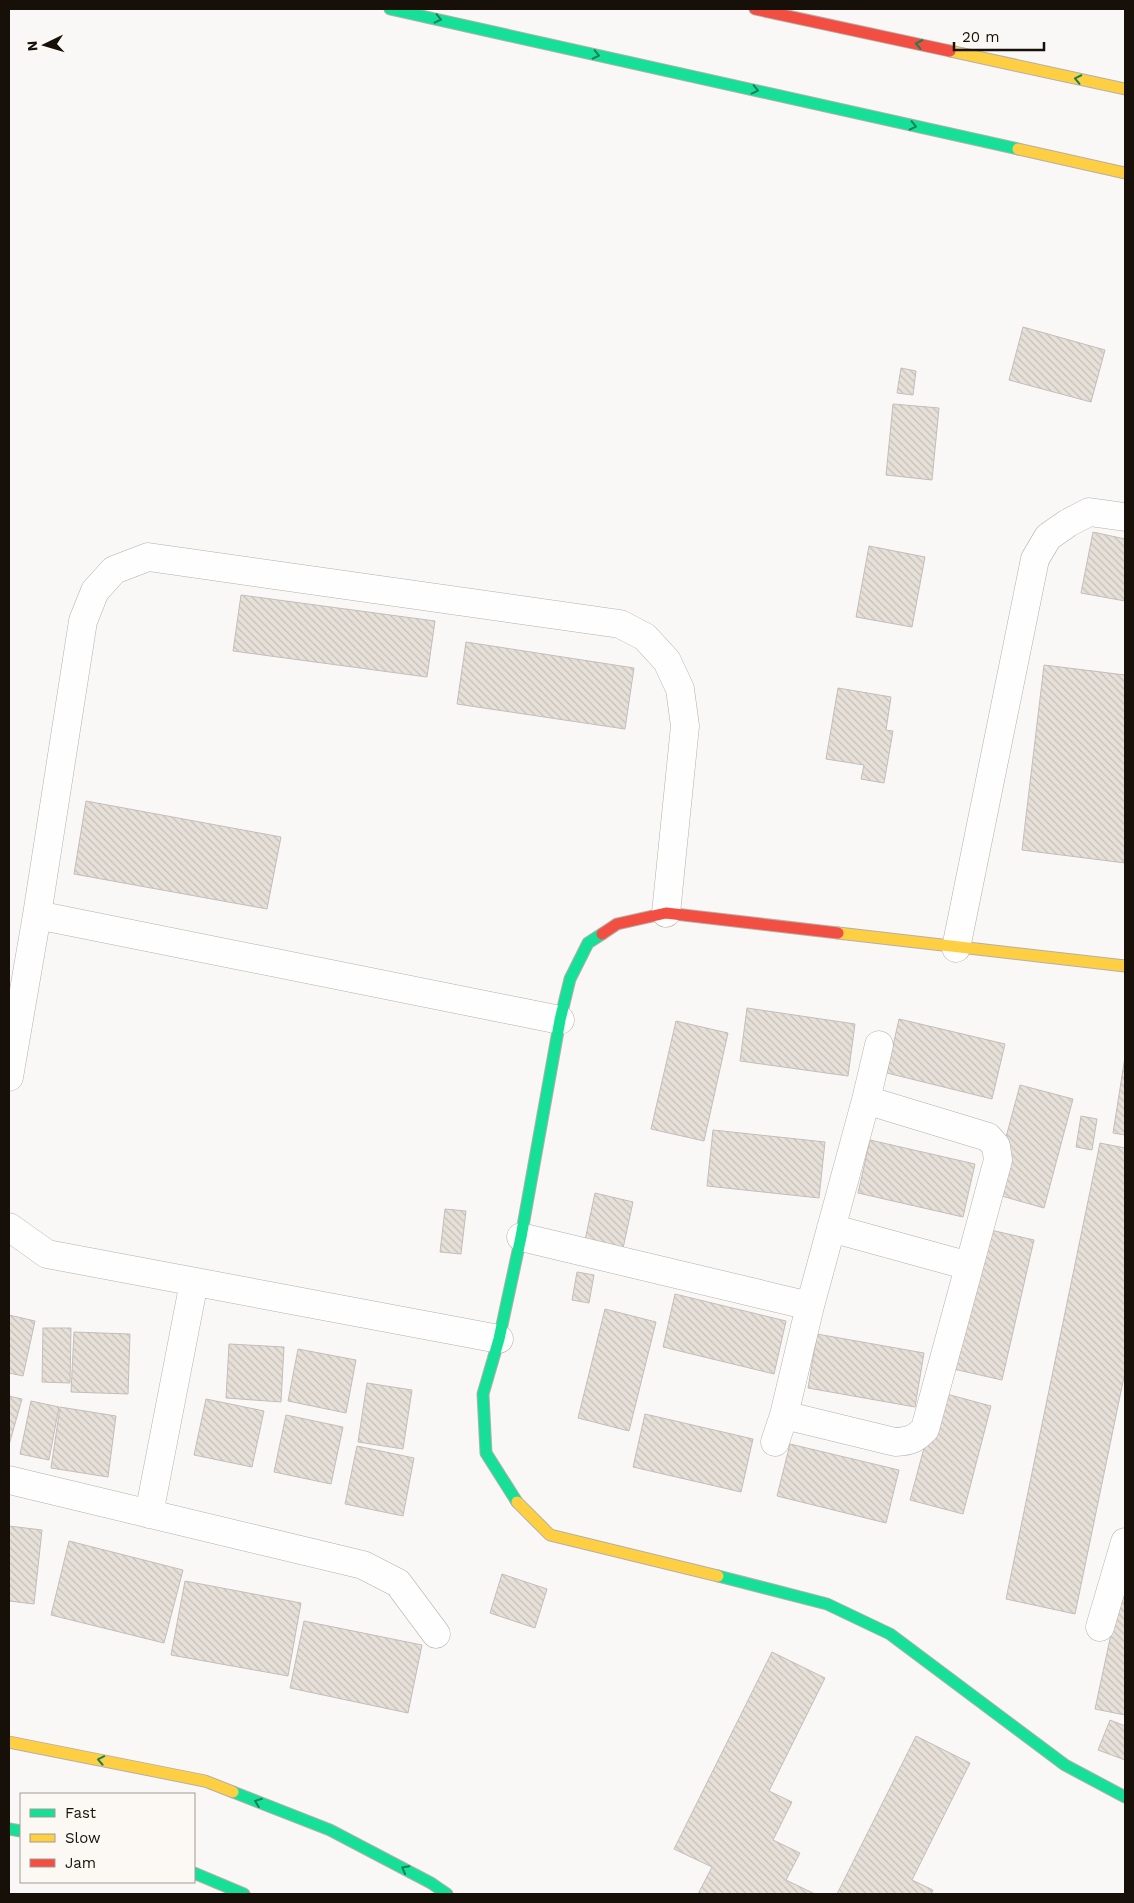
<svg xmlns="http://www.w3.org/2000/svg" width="1134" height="1903" font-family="'Work Sans',sans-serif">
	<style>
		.building { fill: url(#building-back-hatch); stroke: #c3beba }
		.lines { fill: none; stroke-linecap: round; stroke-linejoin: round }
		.street-casing { stroke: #b4afaa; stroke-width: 29 }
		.fast-casing { stroke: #b4afaa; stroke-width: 13 }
		.slow-casing { stroke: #b4afaa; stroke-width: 13 }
		.jam-casing { stroke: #b4afaa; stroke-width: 13 }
		.street { stroke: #fefefe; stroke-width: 28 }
		.fast { stroke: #16e098; stroke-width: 11 }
		.slow { stroke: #ffcf43; stroke-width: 11 }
		.jam { stroke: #f24e42; stroke-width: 11 }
		.oneway { stroke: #168257 }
	</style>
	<defs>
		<pattern id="building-back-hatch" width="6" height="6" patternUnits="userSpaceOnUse" patternTransform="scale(1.25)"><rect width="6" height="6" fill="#e7e0d9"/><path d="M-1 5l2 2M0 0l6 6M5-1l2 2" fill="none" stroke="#c5bfb9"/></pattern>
	</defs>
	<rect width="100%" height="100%" fill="#faf8f6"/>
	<path class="building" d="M 1023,327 L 1105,350 L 1091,402 L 1009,380 Z
		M 901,368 L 916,371 L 913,395 L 897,393 Z
		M 893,404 L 939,408 L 932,480 L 886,475 Z
		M 1093,532 L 1125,539 L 1125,601 L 1081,593 Z
		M 869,546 L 925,557 L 912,627 L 856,617 Z
		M 241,595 L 435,621 L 427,677 L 233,651 Z
		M 466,642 L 634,668 L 625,729 L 457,704 Z
		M 1044,665 L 1125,675 L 1125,863 L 1022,850 Z
		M 838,688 L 891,697 L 886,730 L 893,731 L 884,783 L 861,779 L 864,765 L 826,759 Z
		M 86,801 L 281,837 L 267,909 L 74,874 Z
		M 747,1008 L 855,1024 L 848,1076 L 740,1061 Z
		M 899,1019 L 1005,1044 L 992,1099 L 887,1073 Z
		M 676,1021 L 728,1033 L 704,1141 L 651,1129 Z
		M 1125,1057 L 1125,1135 L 1113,1133 Z
		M 1020,1085 L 1073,1099 L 1044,1208 L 991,1193 Z
		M 1081,1116 L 1097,1119 L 1092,1150 L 1076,1147 Z
		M 713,1130 L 825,1142 L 819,1198 L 707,1186 Z
		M 870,1140 L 975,1164 L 963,1217 L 858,1193 Z
		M 1100,1143 L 1125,1148 L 1125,1372 L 1075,1614 L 1006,1599 Z
		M 595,1193 L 633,1202 L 622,1253 L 584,1245 Z
		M 445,1209 L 466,1211 L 461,1254 L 440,1252 Z
		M 982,1228 L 1034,1240 L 1002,1380 L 949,1368 Z
		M 577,1272 L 594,1275 L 589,1303 L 572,1300 Z
		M 675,1294 L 786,1321 L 774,1374 L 663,1347 Z
		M 605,1309 L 656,1322 L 629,1431 L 578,1418 Z
		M 9,1315 L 35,1321 L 23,1376 L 9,1373 Z
		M 43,1328 L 71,1328 L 70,1383 L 42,1382 Z
		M 74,1332 L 130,1334 L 128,1394 L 71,1392 Z
		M 817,1334 L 924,1353 L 915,1407 L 808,1388 Z
		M 229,1344 L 284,1347 L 281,1402 L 226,1398 Z
		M 298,1349 L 356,1360 L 346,1413 L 288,1401 Z
		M 367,1383 L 412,1390 L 403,1449 L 358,1442 Z
		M 939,1392 L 991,1406 L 963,1514 L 910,1500 Z
		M 9,1396 L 22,1399 L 9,1445 Z
		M 206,1399 L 264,1411 L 252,1467 L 194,1455 Z
		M 31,1401 L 59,1407 L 49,1460 L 20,1454 Z
		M 60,1407 L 116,1416 L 108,1477 L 51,1468 Z
		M 645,1414 L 753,1439 L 741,1492 L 633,1467 Z
		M 286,1415 L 343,1427 L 331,1484 L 274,1472 Z
		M 790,1444 L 899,1470 L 886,1523 L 777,1496 Z
		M 357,1446 L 414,1458 L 403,1516 L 345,1504 Z
		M 9,1526 L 42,1530 L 34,1604 L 9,1601 Z
		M 69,1541 L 183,1570 L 164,1643 L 51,1615 Z
		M 502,1574 L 547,1589 L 535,1628 L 490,1613 Z
		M 185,1581 L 301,1603 L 288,1676 L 171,1655 Z
		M 1120,1592 L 1125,1593 L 1125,1715 L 1095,1709 Z
		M 304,1621 L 422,1645 L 408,1713 L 290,1688 Z
		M 772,1652 L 825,1678 L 769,1791 L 792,1802 L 773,1840 L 800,1853 L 786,1880 L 815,1894 L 698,1894 L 712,1867 L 674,1849 Z
		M 1110,1720 L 1125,1726 L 1125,1760 L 1098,1750 Z
		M 916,1736 L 970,1763 L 912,1880 L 933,1890 L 931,1894 L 837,1894 Z"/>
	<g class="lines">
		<g class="street-casing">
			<path id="street" d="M 37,915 L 560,1020
				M 956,948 L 1035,559 L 1048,537 L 1068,523 L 1089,512 L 1125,517
				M 9,1077 L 37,915 L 83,621 L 95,591 L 114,570 L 148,557 L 620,624 L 645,637 L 667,661 L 680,689 L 685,726 L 666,913
				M 9,1227 L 47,1254 L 499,1339
				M 831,1228 L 969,1266
				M 521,1237 L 810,1306 L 866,1100 L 879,1045
				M 784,1415 L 895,1442 C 910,1441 914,1440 925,1429 L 998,1160 L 996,1146 L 988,1137 L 866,1100
				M 775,1442 L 784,1415 L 810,1306
				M 9,1480 L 363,1565 L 398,1583 L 436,1634
				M 149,1514 L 194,1282
				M 1100,1627 L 1125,1542"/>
		</g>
		<g class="fast-casing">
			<path id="fast" d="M 390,9 L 1018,149
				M 517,1502 L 486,1453 L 483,1394 L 499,1339 L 521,1237 L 560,1020 L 570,979 L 588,943 L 602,934
				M 718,1576 L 827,1604 L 890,1634 L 1065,1765 L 1125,1797
				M 233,1792 L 330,1830 L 431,1883 L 447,1894
				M 9,1829 L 21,1831
				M 194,1873 L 244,1894"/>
		</g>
		<g class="slow-casing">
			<path id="slow" d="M 950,51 L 1125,89
				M 1018,149 L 1125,173
				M 838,933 L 1125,966
				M 517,1502 L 550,1535 L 718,1576
				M 9,1742 L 205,1781 L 233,1792"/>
		</g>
		<g class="jam-casing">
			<path id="jam" d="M 755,9 L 950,51
				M 602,934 L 617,924 L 666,913 L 838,933"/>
		</g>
		<use href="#street" class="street"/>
		<use href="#fast" class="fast"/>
		<use href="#slow" class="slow"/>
		<use href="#jam" class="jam"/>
	</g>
	<defs><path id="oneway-chevron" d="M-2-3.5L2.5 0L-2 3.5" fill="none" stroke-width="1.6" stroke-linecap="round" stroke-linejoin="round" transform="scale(1.25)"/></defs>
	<g class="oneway">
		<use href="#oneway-chevron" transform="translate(438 19) rotate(13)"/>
		<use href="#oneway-chevron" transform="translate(919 44) rotate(-168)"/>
		<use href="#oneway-chevron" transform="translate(596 55) rotate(13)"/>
		<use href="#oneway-chevron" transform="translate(1078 79) rotate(-168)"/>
		<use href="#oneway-chevron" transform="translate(755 90) rotate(13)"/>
		<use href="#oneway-chevron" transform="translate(913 126) rotate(13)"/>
		<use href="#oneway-chevron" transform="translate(101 1760) rotate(-169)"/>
		<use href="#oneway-chevron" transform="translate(258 1802) rotate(-159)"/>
		<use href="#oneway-chevron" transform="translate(405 1869) rotate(-152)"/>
	</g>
	<rect width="1134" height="1903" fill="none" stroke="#171008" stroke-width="20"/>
	<rect x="20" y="1793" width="175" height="90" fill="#fcf8f4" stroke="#a09b96"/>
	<rect x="30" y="1809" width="25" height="8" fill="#16e098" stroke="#a09b96"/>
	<text x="65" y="1818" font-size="15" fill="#171008">Fast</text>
	<rect x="30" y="1834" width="25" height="8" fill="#ffcf43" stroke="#a09b96"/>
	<text x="65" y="1843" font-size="15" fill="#171008">Slow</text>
	<rect x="30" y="1859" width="25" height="8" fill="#f24e42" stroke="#a09b96"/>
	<text x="65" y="1868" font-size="15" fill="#171008">Jam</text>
	<g transform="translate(45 45) rotate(265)" stroke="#fcf8f4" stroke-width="4" paint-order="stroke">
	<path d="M0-4L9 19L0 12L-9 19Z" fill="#171008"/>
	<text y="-8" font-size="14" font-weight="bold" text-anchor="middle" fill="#171008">N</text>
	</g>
	<path d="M954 42v8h90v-8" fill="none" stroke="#171008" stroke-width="2.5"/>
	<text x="962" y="42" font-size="15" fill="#171008" stroke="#fcf8f4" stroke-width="4" paint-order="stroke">20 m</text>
</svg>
